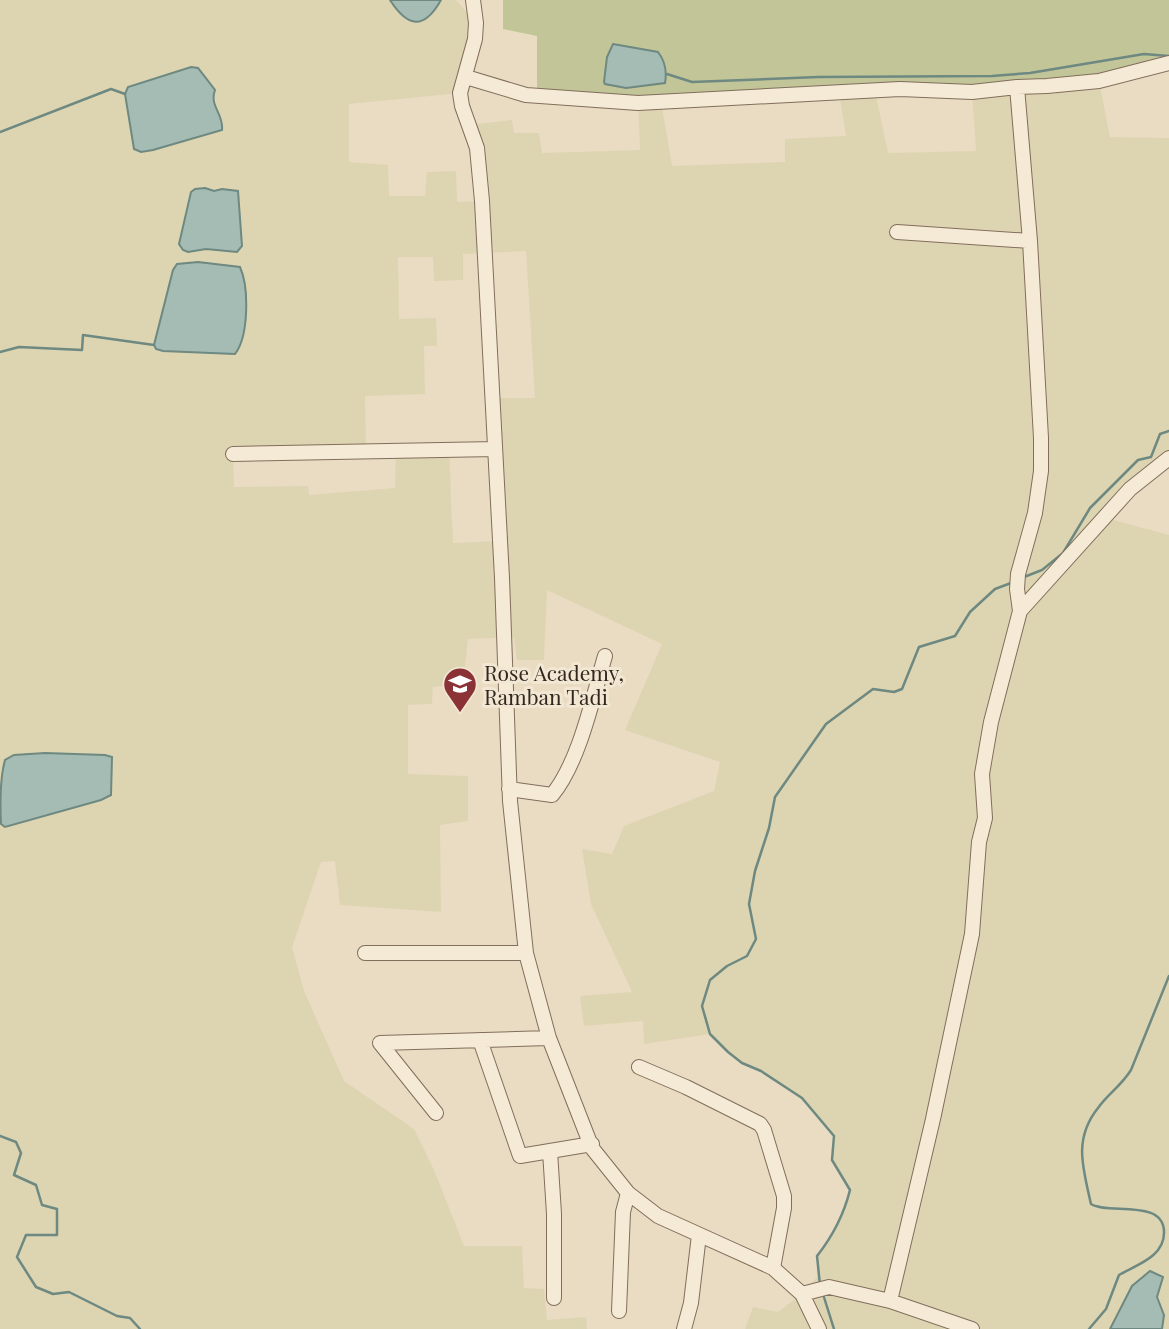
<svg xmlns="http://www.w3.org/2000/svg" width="1169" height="1329" font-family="'Playfair Display',serif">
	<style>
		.farmland { fill: #ddd5b1; fill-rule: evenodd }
		.green { fill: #c2c598 }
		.water { fill: #a5bcb4; stroke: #6d8981; stroke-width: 2 }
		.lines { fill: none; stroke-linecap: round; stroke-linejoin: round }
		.stream { stroke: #6d8981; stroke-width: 2.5 }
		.minor-casing { stroke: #816e5c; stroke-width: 16 }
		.minor { stroke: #f5ead5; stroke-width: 14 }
		.labels { text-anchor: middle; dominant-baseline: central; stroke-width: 6; stroke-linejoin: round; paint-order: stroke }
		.poi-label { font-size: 21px; fill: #32271e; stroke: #f1e7d2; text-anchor: start }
	</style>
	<rect width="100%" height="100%" fill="#e9dcc3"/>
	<path class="farmland" d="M 0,0 L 456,0 L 476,23 L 460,93 L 349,104 L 349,162 L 388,165 L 389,196 L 425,196 L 427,172 L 456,171 L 457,202 L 482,201 L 469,125 L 512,120 L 514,133 L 539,133 L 542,153 L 640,150 L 638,103 L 661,101 L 672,166 L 785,162 L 785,139 L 846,136 L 839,92 L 875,91 L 888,153 L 976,151 L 972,92 L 1099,81 L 1110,137 L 1169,138 L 1169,458 L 1106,518 L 1169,535 L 1169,1329 L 745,1329 L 753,1307 L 778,1312 L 802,1294 L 817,1277 L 817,1256 L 827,1244 L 839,1220 L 850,1190 L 832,1160 L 834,1136 L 802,1098 L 761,1071 L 742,1063 L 710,1034 L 644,1044 L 643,1021 L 584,1026 L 580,996 L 632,992 L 591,904 L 582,849 L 612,854 L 624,826 L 714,791 L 720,762 L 625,730 L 662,644 L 547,590 L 544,660 L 517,660 L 514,637 L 468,639 L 463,684 L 433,687 L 432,704 L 408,705 L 408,774 L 468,776 L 468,821 L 440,825 L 441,912 L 340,905 L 335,861 L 321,862 L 292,947 L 304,991 L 344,1081 L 414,1129 L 434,1170 L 464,1246 L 522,1246 L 524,1288 L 544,1289 L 547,1320 L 586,1317 L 587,1329 L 0,1329 ZM 526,251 L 535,398 L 492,398 L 499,541 L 453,543 L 449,449 L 396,450 L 395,488 L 309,495 L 308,486 L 234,487 L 233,455 L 366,451 L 365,396 L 425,394 L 424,346 L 437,346 L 436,318 L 399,319 L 398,257 L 433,257 L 434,281 L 463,280 L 463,254 Z"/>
	<path class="green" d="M 503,0 L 1169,0 L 1169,63 L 1099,81 L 691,101 L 537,96 L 537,36 L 503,29 Z"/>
	<path class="water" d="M 390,0 L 441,0 C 424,30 408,28 390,0 Z
		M 613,44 L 658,52 C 665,61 667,72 665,83 L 626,88 L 605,84 L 604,82 L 607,57 Z
		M 191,67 L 198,68 L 215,90 C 209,106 224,114 222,130 L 153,150 L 141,152 L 134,149 L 125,94 L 128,87 Z
		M 205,188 L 214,191 L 222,189 L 238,191 L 242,246 L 237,252 L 206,249 L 188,252 L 183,250 L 179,244 L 191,192 L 195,189 Z
		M 198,262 L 240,267 C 249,287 249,336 235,354 L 163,351 L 156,349 L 154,345 L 173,270 L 177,264 Z
		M 45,753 L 105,755 L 112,757 L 111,795 L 101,800 L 5,827 L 1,824 C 0,804 0,778 5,760 L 14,755 Z
		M 1150,1271 L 1163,1277 L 1157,1297 L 1164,1315 L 1162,1329 L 1110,1329 L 1132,1286 Z"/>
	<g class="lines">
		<path class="stream" d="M 667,74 L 692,82 L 818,77 L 992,76 L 1030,73 L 1144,54 L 1169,56
			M 0,132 L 111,89 L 125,94
			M 0,352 L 19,347 L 82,350 L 83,335 L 154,345
			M 1024,577 L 1042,570 L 1063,553 L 1090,508 L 1138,460 L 1151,457 L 1160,434 L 1169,431
			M 0,1136 L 16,1142 L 21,1153 L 14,1175 L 36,1185 L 42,1205 L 57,1209 L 57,1235 L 26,1235 L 17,1257 L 36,1287 L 53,1294 L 69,1292 L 117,1316 L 130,1318 L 140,1329
			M 820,1285 L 817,1256 C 832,1237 844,1214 850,1190 L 832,1160 L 834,1136 L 802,1098 L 761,1071 L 742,1063 L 728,1052 L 710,1034 L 702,1006 L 710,980 L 727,966 L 747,956 L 756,939 L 749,904 L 755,871 L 769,828 L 775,797 L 826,724 L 873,689 L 894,692 L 902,689 L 919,647 L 955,636 L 970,612 L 995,589 L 1011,583
			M 823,1294 L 834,1329
			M 1089,1329 L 1106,1309 L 1119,1275 C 1136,1265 1164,1257 1164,1233 C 1165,1198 1108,1215 1091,1204 C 1083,1168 1073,1139 1098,1108 C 1108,1094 1121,1086 1131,1070 L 1169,976"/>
		<g class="minor-casing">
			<path id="minor" d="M 473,0 L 476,23 L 475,39 L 460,93 L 462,106 L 477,148 L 482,201 L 502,578 L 510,801 L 526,953 L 549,1038 L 592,1148 L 628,1193 L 658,1216 L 773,1268 L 802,1294 L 819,1329
				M 466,77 L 526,95 L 638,103 L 900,89 L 972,92 L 1017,87 L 1047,86 L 1099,81 L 1169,63
				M 897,232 L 1030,241
				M 233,454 L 495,449
				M 1020,611 L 1130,489 L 1169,458
				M 509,789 L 552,795 C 579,763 593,697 605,656
				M 365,953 L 526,953
				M 480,1040 L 520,1156 L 592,1144
				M 639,1067 L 686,1087 L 760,1124 L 764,1130 L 784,1196 L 784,1208 L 773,1268
				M 436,1113 L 380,1043 L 549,1038
				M 550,1151 L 554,1214 L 554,1298
				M 802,1294 L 829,1287 L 890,1301 L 972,1329
				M 890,1301 L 933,1119 L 972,934 L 979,842 L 985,818 L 982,774 L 991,722 L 1020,611 L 1017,589 L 1018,574 L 1035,513 L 1041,471 L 1041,438 L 1030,241 L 1017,87
				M 619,1311 L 623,1212 L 628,1193
				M 684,1329 L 691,1303 L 699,1235"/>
		</g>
		<use href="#minor" class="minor"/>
	</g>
	<defs>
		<g id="school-pin" transform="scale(1.75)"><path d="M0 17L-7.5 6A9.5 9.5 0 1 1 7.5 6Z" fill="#8a3236" stroke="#f1e7d2"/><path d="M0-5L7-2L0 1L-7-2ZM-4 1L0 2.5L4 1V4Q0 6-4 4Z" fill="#fff"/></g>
	</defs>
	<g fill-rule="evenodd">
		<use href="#school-pin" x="460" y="684"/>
	</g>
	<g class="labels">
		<g class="poi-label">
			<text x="484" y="672">Rose Academy,<tspan x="484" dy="24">Ramban Tadi</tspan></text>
		</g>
	</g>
</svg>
